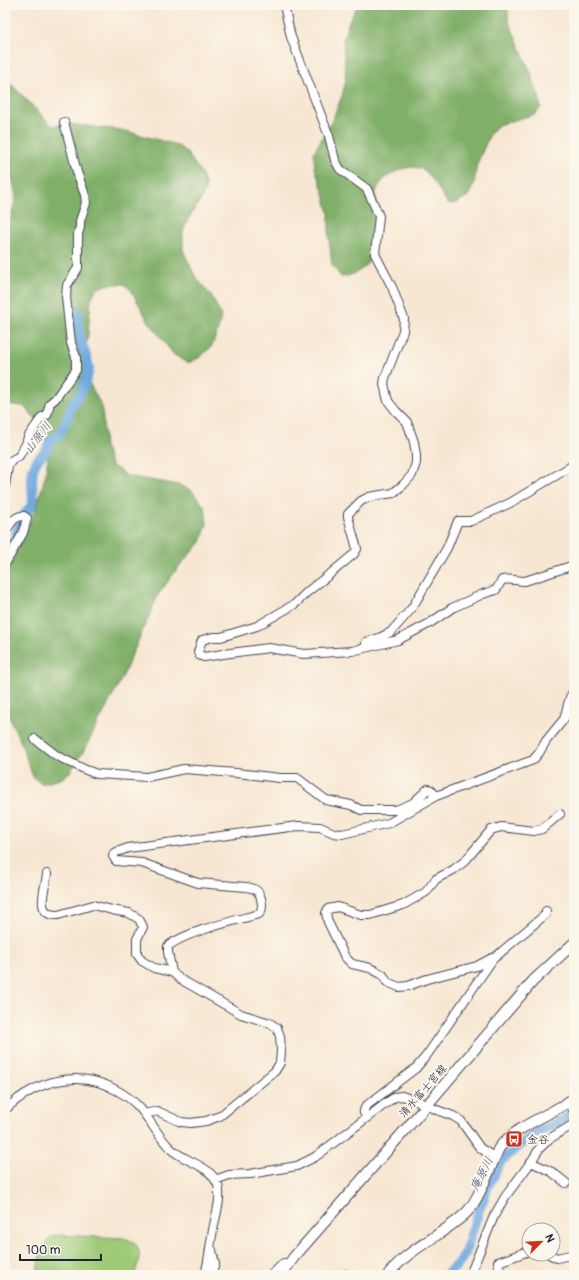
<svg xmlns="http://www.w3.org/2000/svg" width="579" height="1280" font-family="Pangolin,'Klee One',sans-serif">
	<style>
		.green { fill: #9fcb78; stroke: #60765a }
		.forest { fill: #7faf68; stroke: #506852 }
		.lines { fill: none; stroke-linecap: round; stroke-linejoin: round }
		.river { stroke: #6fa9df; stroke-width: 10 }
		.minor-casing { stroke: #424052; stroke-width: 10 }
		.major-casing { stroke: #424052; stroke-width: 12 }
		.minor { stroke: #fff; stroke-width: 8 }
		.major { stroke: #fff; stroke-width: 10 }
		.labels { text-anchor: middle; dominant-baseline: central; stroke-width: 4; stroke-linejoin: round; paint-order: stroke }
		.street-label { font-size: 11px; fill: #22223b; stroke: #fbf7ec }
		.poi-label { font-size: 11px; fill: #22223b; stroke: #fbf7ec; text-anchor: start }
		.water-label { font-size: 12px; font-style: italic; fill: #41587d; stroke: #fbf7ec }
	</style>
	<rect width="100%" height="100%" fill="#fbf7ec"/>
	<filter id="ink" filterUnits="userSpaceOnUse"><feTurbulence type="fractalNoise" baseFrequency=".025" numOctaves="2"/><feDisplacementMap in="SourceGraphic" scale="8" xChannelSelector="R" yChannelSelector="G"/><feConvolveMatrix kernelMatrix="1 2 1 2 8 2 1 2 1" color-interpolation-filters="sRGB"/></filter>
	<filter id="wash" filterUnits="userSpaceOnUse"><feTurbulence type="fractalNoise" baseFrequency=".012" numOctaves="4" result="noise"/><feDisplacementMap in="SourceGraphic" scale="16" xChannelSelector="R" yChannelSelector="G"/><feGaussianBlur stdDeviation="0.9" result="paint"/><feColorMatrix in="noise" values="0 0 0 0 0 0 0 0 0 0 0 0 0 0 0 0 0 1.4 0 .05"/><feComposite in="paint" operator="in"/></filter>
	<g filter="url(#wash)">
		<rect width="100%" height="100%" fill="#f7e7d2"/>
		<path class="green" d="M 55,1235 L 123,1238 C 145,1243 140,1259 134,1275 L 38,1275 C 37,1262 41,1241 55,1235 Z"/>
		<path class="forest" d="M 358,5 L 507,5 L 509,22 L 531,73 L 539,97 L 541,108 L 535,114 L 498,125 L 490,134 L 477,164 L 474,184 L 468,196 L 456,203 L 448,204 C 443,196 431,175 424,170 C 409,161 380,176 376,192 C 375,196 376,202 376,207 C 375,220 374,253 367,264 C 361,272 350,276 341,277 L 332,265 L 329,238 L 329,214 L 323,190 L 315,168 L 314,152 L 332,121 L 342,96 L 346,80 L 343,39 L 349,21 Z
			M 5,83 L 13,86 L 52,126 L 67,124 L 122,130 L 177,145 L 187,153 L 201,173 L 206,186 L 202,198 L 188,219 L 183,232 L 183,250 L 195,276 L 212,297 L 221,315 L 219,327 L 212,346 L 199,358 L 188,363 L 174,355 L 147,319 L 131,290 L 124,284 L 110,284 L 96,289 L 91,299 L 88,335 L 84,358 L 85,375 L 102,407 L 105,447 L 111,465 L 127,476 L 179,485 L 191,490 L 205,507 L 207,524 L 201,542 L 180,565 L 158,595 L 122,678 L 83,752 L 70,772 L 61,779 L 41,784 L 33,777 L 20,740 L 5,709 L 5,570 L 10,564 L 36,508 L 46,473 L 49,447 L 43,432 L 34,417 L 23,406 L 5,404 L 5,241 L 16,197 L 13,181 L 5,162 Z"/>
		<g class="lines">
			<path class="river" d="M 5,555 L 16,537 L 22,518 L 31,506 L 33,499 L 32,481 L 33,469 L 37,460 L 47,450 L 49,442 L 61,433 L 72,405 L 82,391 L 87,377 L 89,369 L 87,359 L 79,335 L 78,313
				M 446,1275 L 458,1264 L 465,1253 L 480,1207 L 489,1184 L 500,1162 L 533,1135 L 563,1120 L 574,1112"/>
		</g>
	</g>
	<g filter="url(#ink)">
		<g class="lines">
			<g class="minor-casing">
				<path id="minor" d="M 284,5 L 291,37 L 329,136 L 335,160 L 340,169 L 367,189 L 379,216 L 375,254 L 392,287 L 404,319 L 403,331 L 385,378 L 384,384 L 388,401 L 396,411 L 407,422 L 414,442 L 416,455 L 416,463 L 412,475 L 403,485 L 393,493 L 369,497 L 361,501 L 348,514 L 348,517 L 356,545 L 357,549 L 354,554 L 330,574 L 307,592 L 295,604 L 257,626 L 221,637 L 213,637 L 202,640 L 198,652 L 199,655 L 204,657 L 223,654 L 269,648 L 304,654 L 352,651 L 398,640 L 430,623 L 452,608 L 483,594 L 496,590 L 502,580 C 509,578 517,581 525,581 L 574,565
					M 5,486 L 8,466 L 12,460 L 19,456 L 26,444 L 28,437 L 42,417 L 47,415 L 50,403 L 55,399 L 76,370 L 76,357 L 71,343 L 66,297 L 67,285 L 78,268 L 78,234 L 80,227 L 80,221 L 86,203 L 85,195 L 77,172 L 64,122
					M 5,533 C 10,525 14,515 24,516 L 27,518 L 23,533 L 5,564
					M 366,642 L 379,638 L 391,632 L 412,608 L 447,548 L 458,521 L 471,521 L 510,503 L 570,467 L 574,463
					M 35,739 L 57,756 L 86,770 L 97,774 L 147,777 L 184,769 L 236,773 L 280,778 L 297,778 L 326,800 L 351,805 L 361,810 L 396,810 L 413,803 L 428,789 L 431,790 L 436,796
					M 47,874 C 46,888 33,916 58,915 L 93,905 L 112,910 L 129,913 L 139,919 L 143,927 L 137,939 L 137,954 L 142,961 L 154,968 L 172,972 L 180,979 L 241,1014 L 270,1023 L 277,1028 L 280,1036 L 281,1051 L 280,1063 L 275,1071 L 220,1116 L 206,1121 L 191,1123 L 181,1122 L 157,1111 L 145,1114
					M 493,959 L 492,958 L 477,966 L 427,979 L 408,986 L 399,987 L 387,982 L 383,975 L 370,968 L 352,964 L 345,957 L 328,922 L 326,913 L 328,909 L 338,907 L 361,915 L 370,915 L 403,905 L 426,892 L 436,879 L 453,870 L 465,861 L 491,830 L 501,827 L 534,831 L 542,829 L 560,814
					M 172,972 L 168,952 L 168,946 C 188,931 234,921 259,914 C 264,909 262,898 258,892 C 255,888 250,888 246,887 L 198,883 L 142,863 L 116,861 L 113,856 L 114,853 L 128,848 L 298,826 L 320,827 L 334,833 L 342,834 L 389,823 L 436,796 L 533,760 L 539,753 L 546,741 L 564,719 L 570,697 L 574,691
					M 569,1102 L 574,1111
					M 5,1110 C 36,1080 80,1068 118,1091 C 125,1095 132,1100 138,1106 C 150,1119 158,1137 171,1149 C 185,1162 211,1165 218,1185 C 222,1199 215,1217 213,1230 C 210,1245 209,1260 205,1275
					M 367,1117 C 363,1113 363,1111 366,1106 L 416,1068 L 427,1055 L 493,959 L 546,914 L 546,911
					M 531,1162 L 552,1172 L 566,1183
					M 215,1180 L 229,1175 L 250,1174 L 297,1166 L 315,1157 L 389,1101 L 395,1097 L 402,1096 L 422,1103 L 437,1110 L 453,1116 L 461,1121 L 480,1148 L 494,1157
					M 549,1254 L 557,1258 L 574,1254
					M 345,1274 L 346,1275
					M 211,1275 L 215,1264 L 212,1250
					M 470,1275 L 494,1216 L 505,1197 L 531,1162 L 539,1149 L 549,1139 L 574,1124
					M 501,1275 L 498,1262 L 529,1251"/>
			</g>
			<g class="major-casing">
				<path id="major" d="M 273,1275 L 284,1264
					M 281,1275 L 294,1257 L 427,1105 L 533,981 L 574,943
					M 388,1275 C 408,1248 444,1235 467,1212 C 479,1200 491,1165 499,1148 C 518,1124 550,1116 574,1098"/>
			</g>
			<use href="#minor" class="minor"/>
			<use href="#major" class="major"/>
		</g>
	</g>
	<defs>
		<g id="bus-square" transform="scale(0.9)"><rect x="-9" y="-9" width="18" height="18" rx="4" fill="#c8321e" stroke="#fbf7ec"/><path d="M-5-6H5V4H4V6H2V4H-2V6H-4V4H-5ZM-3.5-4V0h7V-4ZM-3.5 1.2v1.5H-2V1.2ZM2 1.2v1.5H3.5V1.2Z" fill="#fff"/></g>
	</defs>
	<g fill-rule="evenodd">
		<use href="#bus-square" x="514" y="1139"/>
	</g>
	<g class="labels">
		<g class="street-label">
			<text transform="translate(423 1091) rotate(-49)">清水富士宮線</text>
		</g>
		<g class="poi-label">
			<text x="527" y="1139">金谷</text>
		</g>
		<g class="water-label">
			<text transform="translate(38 438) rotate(-53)">山原川</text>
			<text transform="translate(482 1174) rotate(-63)">庵原川</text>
		</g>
	</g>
	<rect width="579" height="1280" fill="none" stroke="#fbf7ec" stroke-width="20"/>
	<g transform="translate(541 1242) rotate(66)"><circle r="19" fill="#fbf7ec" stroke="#a4a2a5"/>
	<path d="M0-3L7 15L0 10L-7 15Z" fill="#c8321e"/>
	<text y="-6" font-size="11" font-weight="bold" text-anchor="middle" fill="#22223b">N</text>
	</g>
	<path d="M20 1254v6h81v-6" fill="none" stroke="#22223b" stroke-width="2"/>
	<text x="26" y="1254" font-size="12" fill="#22223b" stroke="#fbf7ec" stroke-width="3" paint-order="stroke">100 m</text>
</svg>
